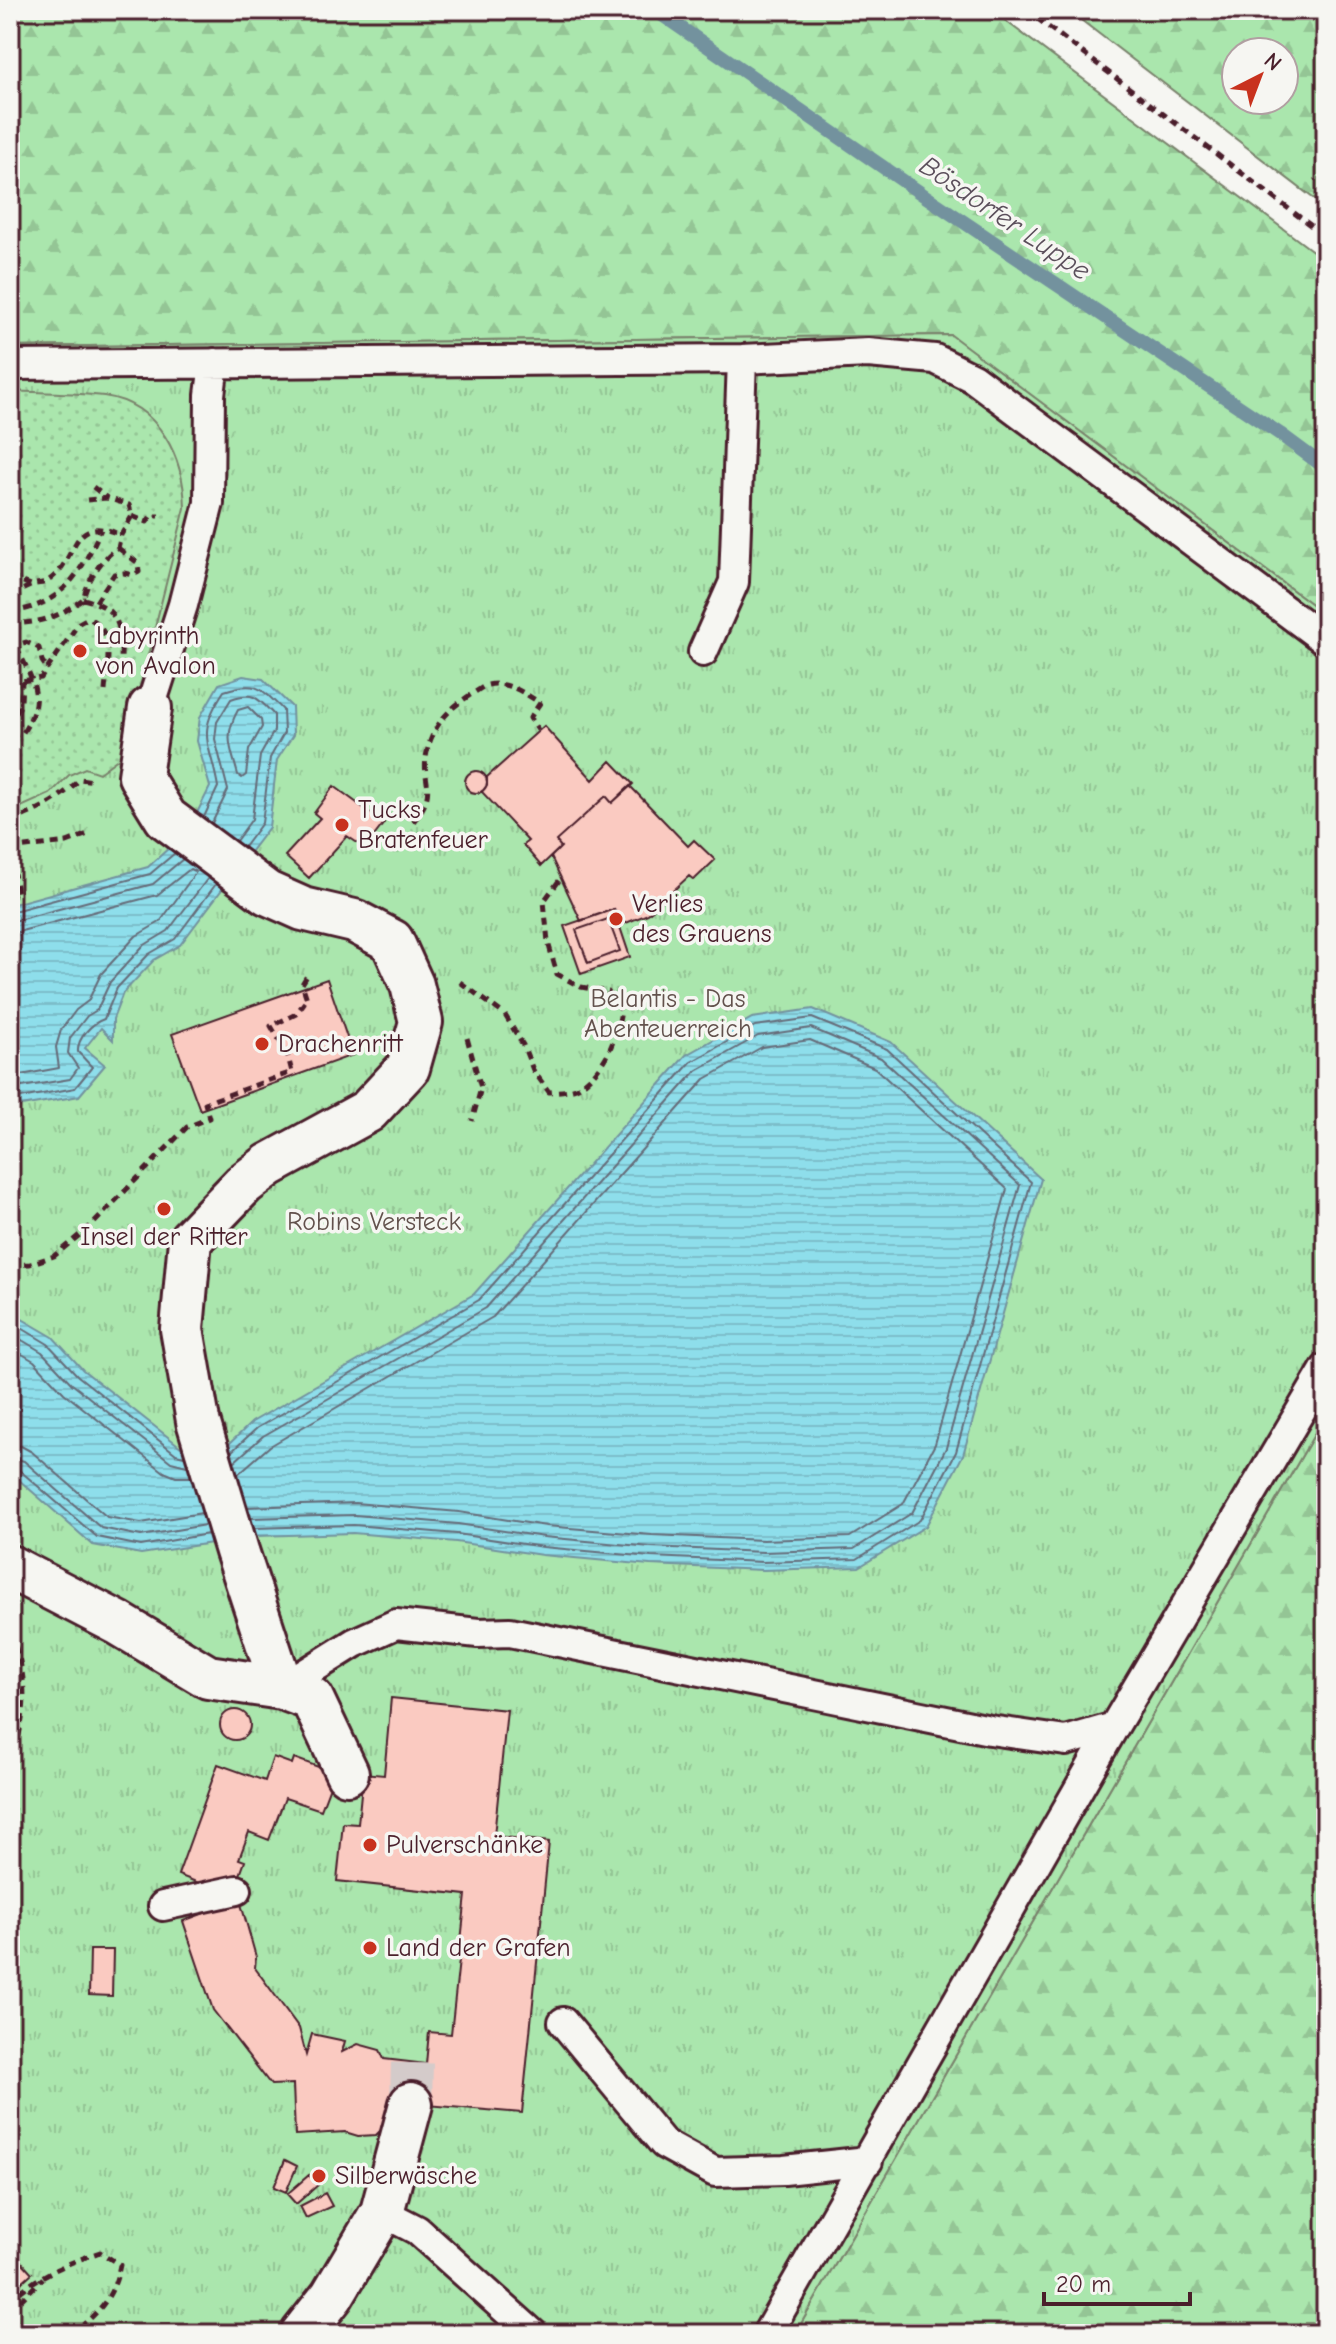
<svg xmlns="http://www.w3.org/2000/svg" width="1336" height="2344" font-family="'Comic Neue',sans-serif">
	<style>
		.forest { fill: url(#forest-firs); stroke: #7a826c; stroke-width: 2; fill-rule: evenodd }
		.park { fill: url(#park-tufts); stroke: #7a826c; stroke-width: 2 }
		.garden { fill: url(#garden-dots); stroke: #7a826c; stroke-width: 2 }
		.water { fill: url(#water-rules); stroke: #73929e; stroke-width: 2 }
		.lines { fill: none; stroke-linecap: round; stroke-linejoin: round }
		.shore { stroke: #656b78; stroke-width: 2 }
		.stream { stroke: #73929e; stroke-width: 14 }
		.building { fill: #facac1; stroke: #4a1f2b; stroke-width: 2 }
		.pedestrian-tunnel { stroke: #d4cbca; stroke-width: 42; stroke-dasharray: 42 21; stroke-linecap: butt }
		.service-casing { stroke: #4a1f2b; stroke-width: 34 }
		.pedestrian-casing { stroke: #4a1f2b; stroke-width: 48 }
		.path { stroke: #4a1f2b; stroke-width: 5; stroke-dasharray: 8 6; stroke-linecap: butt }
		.service { stroke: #f6f6f2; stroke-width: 28 }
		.pedestrian { stroke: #f6f6f2; stroke-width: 42 }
		.poi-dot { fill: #c8321e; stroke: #f6f6f2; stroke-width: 3 }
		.labels { text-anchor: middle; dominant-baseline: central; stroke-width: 7; stroke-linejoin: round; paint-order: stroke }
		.poi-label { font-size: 26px; fill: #4a1f2b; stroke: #f6f6f2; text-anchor: start }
		.park-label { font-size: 26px; fill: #62514c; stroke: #f6f6f2 }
		.water-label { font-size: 28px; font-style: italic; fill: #5b4f5b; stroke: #f6f6f2 }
	</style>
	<defs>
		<pattern id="forest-firs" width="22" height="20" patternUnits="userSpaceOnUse" patternTransform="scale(2)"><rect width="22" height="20" fill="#aae6ad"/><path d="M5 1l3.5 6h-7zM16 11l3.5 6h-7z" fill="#94c595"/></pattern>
		<pattern id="park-tufts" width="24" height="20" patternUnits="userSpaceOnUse" patternTransform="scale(2)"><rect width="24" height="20" fill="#aae6ad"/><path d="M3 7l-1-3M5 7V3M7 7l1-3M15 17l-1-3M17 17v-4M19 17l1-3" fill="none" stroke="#94c595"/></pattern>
		<pattern id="garden-dots" width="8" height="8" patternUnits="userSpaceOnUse" patternTransform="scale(2)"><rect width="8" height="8" fill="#aae6ad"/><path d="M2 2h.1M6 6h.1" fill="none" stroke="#94c595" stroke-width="1.8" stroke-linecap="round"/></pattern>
		<pattern id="water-rules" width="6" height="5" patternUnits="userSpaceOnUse" patternTransform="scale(2)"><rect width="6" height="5" fill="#8edeeb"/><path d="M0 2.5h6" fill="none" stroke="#7cbeca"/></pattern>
	</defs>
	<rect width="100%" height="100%" fill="#f6f6f2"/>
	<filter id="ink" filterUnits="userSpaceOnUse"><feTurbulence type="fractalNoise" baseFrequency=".0125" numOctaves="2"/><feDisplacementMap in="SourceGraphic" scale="16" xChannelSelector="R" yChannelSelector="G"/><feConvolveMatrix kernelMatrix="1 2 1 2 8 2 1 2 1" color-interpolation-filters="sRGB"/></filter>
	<g filter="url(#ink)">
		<path class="forest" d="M 10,10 L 991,10 L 1326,261 L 1326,615 L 950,335 L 10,347 Z
			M 1068,10 L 1326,10 L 1326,208 ZM 1236,52 L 1284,52 L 1284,100 L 1236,100 Z
			M 1326,1414 L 1326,2334 L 795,2334 Z"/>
		<path class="park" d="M 951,335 L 1326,615 L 1326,1414 L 795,2334 L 10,2334 L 10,347 Z"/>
		<path class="garden" d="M 10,391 C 41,393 74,392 104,396 C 160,404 184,459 185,508 L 136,703 L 127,752 L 99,773 L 85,768 L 69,775 L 50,794 L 10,812 Z"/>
		<path class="water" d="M 243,676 L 263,679 L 292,707 L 293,735 L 277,760 L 269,827 L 180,945 L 154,960 L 123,993 L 113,1019 L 113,1040 L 101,1028 L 85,1048 L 105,1065 L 79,1096 L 10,1108 L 10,905 L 148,867 L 171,846 L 196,815 L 210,787 L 197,741 L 200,717 L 219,684 Z
			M 813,1009 L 891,1042 L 1041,1179 L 963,1455 L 926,1526 L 859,1567 L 763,1570 L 650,1565 L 542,1555 L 456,1542 L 353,1533 L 257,1536 L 141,1554 L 93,1545 L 10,1472 L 10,1312 L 53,1337 L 83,1370 L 182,1448 L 227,1446 L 252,1422 L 474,1294 L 686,1055 L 752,1018 Z"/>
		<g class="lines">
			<path class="shore" d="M 248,707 L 261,720 L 262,727 L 249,750 L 246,775 L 242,778 L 238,775 C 231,748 223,737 238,710 Z
				M 204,817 L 218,787 C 210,741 195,735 224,691 C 257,680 261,688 283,710 L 284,733 L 270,758 L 262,823 L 244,847
				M 212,823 L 228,790 L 215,739 L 217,722 L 231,699 C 254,691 258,698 274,715 L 274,731 L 260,756 L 252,819 L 236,841
				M 10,912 L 150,874 L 175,853
				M 10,922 L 153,884 L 183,859
				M 10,934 L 157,895 L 190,869 L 196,872 L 160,922 L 136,936 L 101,974 L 88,1001 L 76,1010 L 61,1030 L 56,1047 L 59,1068 L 10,1077
				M 10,1089 L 70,1079 L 78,1068 L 68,1053 L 70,1038 L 87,1016 L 97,1010 L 110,982 L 143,946 L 168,931 L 208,878
				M 10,1100 L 75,1088 L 92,1067 L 78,1052 C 77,1038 92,1023 104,1019 L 117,988 L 149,954 L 175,939 L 216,884
				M 10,1321 L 48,1344 L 78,1376 L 176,1454 L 184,1456
				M 10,1333 L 42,1352 L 72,1384 L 171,1462 L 187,1466
				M 10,1347 L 34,1361 L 64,1393 L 164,1472 L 176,1477 L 191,1477
				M 10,1445 L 21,1446 L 32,1452 L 107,1517 L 141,1523 L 202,1513
				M 231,1452 L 257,1428 L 479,1300 L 691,1062 L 755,1026 L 812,1018 L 887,1049 L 1031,1182 L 956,1452 L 920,1520 L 857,1559 L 763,1562 L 651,1557 L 543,1547 L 457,1534 L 354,1525 L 254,1528
				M 10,1457 L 24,1461 L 101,1528 L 141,1536 L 205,1525
				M 234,1462 L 263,1436 L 486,1308 L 697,1070 L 758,1036 L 811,1028 L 881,1058 L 1020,1185 L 946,1448 L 912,1513 L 854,1549 L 763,1552 L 651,1547 L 544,1537 L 458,1524 L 355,1515 L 251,1518
				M 10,1467 L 18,1469 L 97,1537 L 141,1546 L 208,1534
				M 238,1474 L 270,1446 L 493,1317 L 705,1079 L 762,1047 L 810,1040 L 875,1068 L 1007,1189 L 935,1444 L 903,1504 L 850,1537 L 763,1540 L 652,1535 L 546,1526 L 459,1512 L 355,1503 L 248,1507"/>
			<path class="stream" d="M 655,10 L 925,196 L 1280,434 L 1326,468"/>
		</g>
		<path class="building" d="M 544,726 L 593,780 L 611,761 L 633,784 L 612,803 L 606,796 L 556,841 L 561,847 L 541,866 L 523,845 L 528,841 L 482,792 L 487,785 L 487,777 Z
			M465 782a11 11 0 1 1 22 0a11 11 0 1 1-22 0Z
			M 334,786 L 384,823 L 365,848 L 347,836 L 309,878 L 285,856 L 320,818 L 314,813 Z
			M 630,786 L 688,846 L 694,840 L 715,860 L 694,880 L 689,876 L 648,914 L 619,926 L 614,909 L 581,921 L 551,857 L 561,847 L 556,841 L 606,796 L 612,803 Z
			M 614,909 L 630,957 L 581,974 L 564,926 Z
			M 608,919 L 620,951 L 588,963 L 576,930 Z
			M 327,979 L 353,1055 L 200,1110 L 172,1034 Z
			M 391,1698 L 507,1710 L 494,1836 L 549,1842 L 522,2113 L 392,2102 L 387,2124 L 376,2135 L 358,2136 L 345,2132 L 295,2135 L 293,2084 L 271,2085 L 213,2010 L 183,1921 L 229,1904 L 204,1885 L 178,1875 L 218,1764 L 265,1781 L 273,1757 L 292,1764 L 294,1758 L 335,1773 L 321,1810 L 285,1798 L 269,1840 L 249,1832 L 239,1859 L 245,1861 L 236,1886 L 256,1957 L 255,1968 L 299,2028 L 306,2055 L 312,2034 L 345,2041 L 342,2052 L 358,2044 L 380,2050 L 384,2059 L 426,2064 L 429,2032 L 451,2034 L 466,1895 L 337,1881 L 343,1823 L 358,1824 L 363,1773 L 384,1775 Z
			M220 1725a15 15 0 1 1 30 0a15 15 0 1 1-30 0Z
			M 90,1950 L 113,1950 L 112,1996 L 89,1995 Z
			M 285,2160 L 297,2166 L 286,2192 L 274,2187 Z
			M 309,2175 L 318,2185 L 296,2204 L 287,2194 Z
			M 325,2193 L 332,2206 L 306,2218 L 300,2206 Z
			M 12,2251 L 32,2273 L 10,2293 L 10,2253 Z"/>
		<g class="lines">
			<path class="pedestrian-tunnel" d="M 411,2104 L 412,2063"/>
			<g class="service-casing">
				<path id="service" d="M 10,365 L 742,359 L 868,353 L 935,359 L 973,378 L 1326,641
					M 703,652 L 734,582 L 742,359
					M 150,708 L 183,605 L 209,503 L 210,395 L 214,363
					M 282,1688 L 354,1643 L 396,1624 L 478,1633 L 510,1632 L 990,1730 L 1066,1741 L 1114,1727
					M 163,1906 L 237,1890
					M 563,2022 L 664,2144 L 715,2172 L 784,2170 L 868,2161
					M 382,2212 L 417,2230 L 533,2334
					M 767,2334 L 1114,1727 L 1326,1368"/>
			</g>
			<g class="pedestrian-casing">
				<path id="pedestrian" d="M 10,1567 L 118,1623 L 208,1677 L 282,1688 L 237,1551 L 198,1421 L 182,1329 L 190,1240 L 244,1184 L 269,1165 L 368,1111 L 408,1068 L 421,1022 L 412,985 L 392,941 L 354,921 L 303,909 L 267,893 L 166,818 L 140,776 L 150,708
					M 282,1688 L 312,1699 L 347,1773
					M 302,2334 L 332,2296 L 382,2212 L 411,2104"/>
			</g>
			<path class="path" d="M 1026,10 L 1326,237
				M 93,487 L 107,498
				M 132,516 L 147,522 L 151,516 L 159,516
				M 10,577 L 31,585
				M 10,594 C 19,592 25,588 33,585 C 37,583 42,584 46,582 C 80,563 67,511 121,535
				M 83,599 C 120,607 122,628 121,661
				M 96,602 L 114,574 L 124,573 L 133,575 L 139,572 L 138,563 L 118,548
				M 10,612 C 61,606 81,574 101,529
				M 10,624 C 43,622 56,619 83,599 C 88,580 101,558 118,548 L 121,535 L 132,516 L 129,505 L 107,498 L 87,500
				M 10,677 L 22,681 L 41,678 L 79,623 L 88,618 C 116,630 107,665 105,691
				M 10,726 L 21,703 L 22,681
				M 10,736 L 22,734 C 45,698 35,685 18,650 L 20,644 L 26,642 L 39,648 L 42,661 L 48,670
				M 10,821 C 37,812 60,799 80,779 L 94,781
				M 413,822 C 440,789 420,784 427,752 C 433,725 449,708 472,694 C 476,692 483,686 488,685 C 506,680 526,694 540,703 L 530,718 L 538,730
				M 10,849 L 67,842 L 88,834
				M 10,875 L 14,874 L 18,895 L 10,897
				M 460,982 L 505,1015 L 523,1045 L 533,1070 L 549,1092 C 558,1091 573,1091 580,1086 C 605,1068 617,1039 621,1010 L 608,992 L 581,987 L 557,974 L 548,942 L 544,901 L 561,878
				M 467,1038 L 481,1088 L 472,1121
				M 10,1265 L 30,1264 L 54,1256 L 93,1224 L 187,1127 L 209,1118 L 205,1103 L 292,1072 L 287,1053 L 271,1026 L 296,1014 L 307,999 L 302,984 L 308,974
				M 10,1633 C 30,1677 27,1719 10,1763
				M 10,2294 L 13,2298 C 38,2275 68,2263 100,2252 L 120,2265 C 113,2299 98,2313 72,2334
				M 10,2311 L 43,2278"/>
			<use href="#service" class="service"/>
			<use href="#pedestrian" class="pedestrian"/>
		</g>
	</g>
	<g class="poi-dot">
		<circle cx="80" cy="651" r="8"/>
		<circle cx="342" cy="825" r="8"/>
		<circle cx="616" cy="919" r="8"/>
		<circle cx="262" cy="1044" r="8"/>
		<circle cx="164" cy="1209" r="8"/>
		<circle cx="370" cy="1845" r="8"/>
		<circle cx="370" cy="1948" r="8"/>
		<circle cx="319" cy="2176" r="8"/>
	</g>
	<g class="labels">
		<g class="poi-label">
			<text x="96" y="636">Labyrinth<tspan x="96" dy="30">von Avalon</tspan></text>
			<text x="358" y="810">Tucks<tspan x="358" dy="30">Bratenfeuer</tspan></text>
			<text x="632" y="904">Verlies<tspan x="632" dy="30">des Grauens</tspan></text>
			<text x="278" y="1044">Drachenritt</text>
			<text x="164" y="1237" text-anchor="middle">Insel der Ritter</text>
			<text x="386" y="1845">Pulverschänke</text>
			<text x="386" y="1948">Land der Grafen</text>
			<text x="335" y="2176">Silberwäsche</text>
		</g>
		<g class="park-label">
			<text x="668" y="999">Belantis - Das<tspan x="668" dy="30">Abenteuerreich</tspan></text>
			<text x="374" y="1222">Robins Versteck</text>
		</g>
		<g class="water-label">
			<text transform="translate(1005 218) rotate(34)">Bösdorfer Luppe</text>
		</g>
	</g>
	<rect width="1336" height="2344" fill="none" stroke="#f6f6f2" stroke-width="40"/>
	<rect x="20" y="20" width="1296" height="2304" fill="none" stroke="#4a1f2b" stroke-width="3" filter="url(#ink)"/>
	<g transform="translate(1260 76) rotate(42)"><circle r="38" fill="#f6f6f2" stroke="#b1a0a2" stroke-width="2"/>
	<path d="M0-6L14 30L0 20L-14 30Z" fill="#c8321e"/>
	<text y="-12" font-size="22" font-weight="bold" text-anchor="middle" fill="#4a1f2b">N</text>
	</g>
	<path d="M1044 2292v12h146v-12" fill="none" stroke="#4a1f2b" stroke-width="4"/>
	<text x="1056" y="2292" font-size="24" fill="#4a1f2b" stroke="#f6f6f2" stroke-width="6" paint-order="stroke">20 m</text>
</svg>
